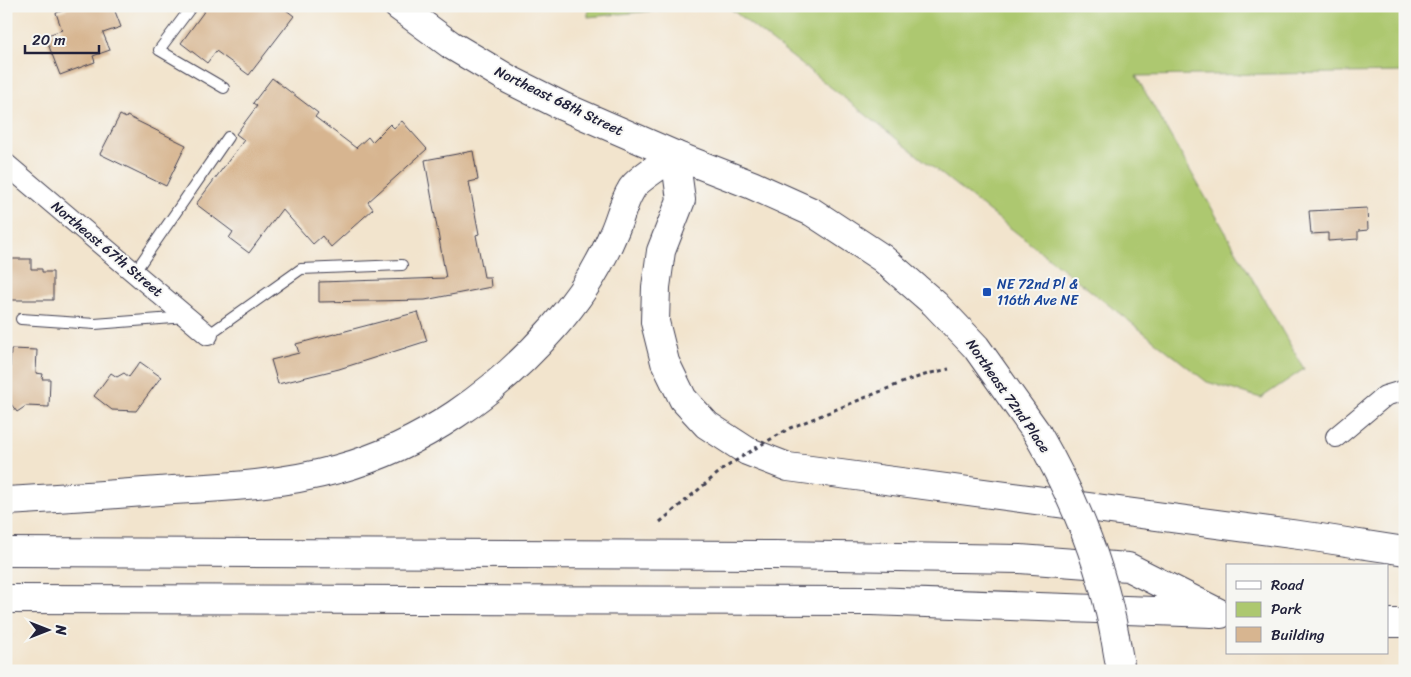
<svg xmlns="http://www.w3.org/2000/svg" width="1411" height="677" font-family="Sriracha,sans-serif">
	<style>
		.green { fill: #adc86f; stroke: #687555 }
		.building { fill: #d7b590 }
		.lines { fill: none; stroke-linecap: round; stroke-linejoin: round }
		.lane-casing { stroke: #413f51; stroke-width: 12 }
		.street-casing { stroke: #413f51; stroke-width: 22 }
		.secondary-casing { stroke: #413f51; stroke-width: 30 }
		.highway-casing { stroke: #413f51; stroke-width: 30 }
		.path { stroke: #413f51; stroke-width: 3; stroke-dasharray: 4 4; stroke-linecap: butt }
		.lane { stroke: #fff; stroke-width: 10 }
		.street { stroke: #fff; stroke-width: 20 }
		.secondary { stroke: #fff; stroke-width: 28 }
		.highway { stroke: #fff; stroke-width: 28 }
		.secondary-bridge-casing { stroke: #413f51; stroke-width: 30; stroke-linecap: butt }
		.path-bridge { stroke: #413f51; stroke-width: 3; stroke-dasharray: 4 4; stroke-linecap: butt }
		.secondary-bridge { stroke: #fff; stroke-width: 28 }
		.transit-dot { fill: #1a4fb4; stroke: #f6f6f2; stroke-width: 2 }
		.labels { text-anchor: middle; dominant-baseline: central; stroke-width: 4; stroke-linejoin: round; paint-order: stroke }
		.street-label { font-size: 14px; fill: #22223b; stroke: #f6f6f2 }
		.transit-label { font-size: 14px; fill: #164399; stroke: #f6f6f2; text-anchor: start }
	</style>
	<rect width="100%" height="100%" fill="#f6f6f2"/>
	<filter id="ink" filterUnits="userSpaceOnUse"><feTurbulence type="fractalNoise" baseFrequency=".02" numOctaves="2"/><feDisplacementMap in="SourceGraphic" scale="10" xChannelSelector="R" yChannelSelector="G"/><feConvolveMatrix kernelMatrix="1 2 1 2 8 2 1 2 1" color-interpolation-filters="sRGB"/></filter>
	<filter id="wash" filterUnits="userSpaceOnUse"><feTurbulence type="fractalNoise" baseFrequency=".0096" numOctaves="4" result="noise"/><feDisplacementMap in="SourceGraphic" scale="20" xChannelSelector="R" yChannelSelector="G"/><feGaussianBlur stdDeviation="1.12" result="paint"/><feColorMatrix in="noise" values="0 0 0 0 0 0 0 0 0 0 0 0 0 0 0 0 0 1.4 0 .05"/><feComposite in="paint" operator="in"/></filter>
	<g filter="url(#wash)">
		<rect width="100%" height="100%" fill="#f2e4cd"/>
		<path class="green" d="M 588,6 L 706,6 L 588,17 Z
			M 727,6 L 1405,6 L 1405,72 L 1136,76 L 1304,369 L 1261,398 L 1207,382 Z"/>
		<g id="blocks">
			<path class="building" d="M 75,6 L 113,6 L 121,27 L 103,33 L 110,50 L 93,56 L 95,62 L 60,75 L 45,36 L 62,30 L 56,13 Z
				M 208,6 L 281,6 L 294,16 L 249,75 L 216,51 L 207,63 L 181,43 Z
				M 272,78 L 318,113 L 315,117 L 356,148 L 368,137 L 372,142 L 390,124 L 394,128 L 402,121 L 427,149 L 368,202 L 373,209 L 331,247 L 322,236 L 313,244 L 282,209 L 249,253 L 229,238 L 233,232 L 196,204 L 244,140 L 236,134 L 257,106 L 253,103 Z
				M 120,115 L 126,118 L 127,116 L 186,145 L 166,186 L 100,154 Z
				M 473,151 L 478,180 L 469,182 L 479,234 L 476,235 L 484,277 L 490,277 L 491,287 L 425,300 L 319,302 L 319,282 L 446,278 L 425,160 Z
				M 1367,208 L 1368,230 L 1358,231 L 1358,239 L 1328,241 L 1328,233 L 1311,234 L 1309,211 Z
				M 6,259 L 31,259 L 31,269 L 42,269 L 42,272 L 53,272 L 53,300 L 6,300 Z
				M 418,312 L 427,341 L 339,369 L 278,384 L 271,360 L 299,353 L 296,344 Z
				M 11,349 L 37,350 L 36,373 L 43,374 L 42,379 L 50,379 L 49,407 L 26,406 L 17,412 L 8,400 Z
				M 140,362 L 161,377 L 136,411 L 112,410 L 94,396 L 111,373 L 117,377 L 124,373 L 129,377 Z"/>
		</g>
	</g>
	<g filter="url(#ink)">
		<use href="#blocks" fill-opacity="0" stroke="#413f51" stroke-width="1"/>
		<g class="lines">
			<g class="lane-casing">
				<path id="lane" d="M 192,6 L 159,50 L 224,88
					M 134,273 L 228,137
					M 21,319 L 95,324 L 186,317
					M 208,335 L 301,269 L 402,265"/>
			</g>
			<g class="street-casing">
				<path id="street" d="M 6,164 L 208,335
					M 1336,437 L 1385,396 L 1405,390"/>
			</g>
			<g class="secondary-casing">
				<path id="secondary" d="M 398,6 L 451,45 L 510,80 L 562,106 L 675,155 L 752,185 L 812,212 L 882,258 L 935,304 L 976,347 L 1037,433
					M 1115,637 L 1121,671"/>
			</g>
			<g class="highway-casing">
				<path id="highway" d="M 6,501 C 62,498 117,494 173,490 C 229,487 284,484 338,469 C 422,446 496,393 553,328 C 578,300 600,266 614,232 C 620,219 623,203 631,190 C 635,181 665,162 675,155 L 681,200 L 661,251 L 656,287 L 655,322 L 665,362 L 683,399 L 707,425 L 747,451 L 788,467 L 1314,537 L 1405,551
					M 6,552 L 774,555 L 1020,559 L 1128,567 L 1221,614
					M 6,599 L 871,601 L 1212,613
					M 1387,623 L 1405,623"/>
			</g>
			<path class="path" d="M 931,373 L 949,369"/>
			<use href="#lane" class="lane"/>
			<use href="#street" class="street"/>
			<use href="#secondary" class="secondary"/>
			<use href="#highway" class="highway"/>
			<g class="secondary-bridge-casing">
				<path id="secondary-bridge" d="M 1037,433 C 1074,497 1102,564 1115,637"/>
			</g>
			<path class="path-bridge" d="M 660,522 L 723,469 L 754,449 L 790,428 L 906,381 L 931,373"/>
			<use href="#secondary-bridge" class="secondary-bridge"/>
		</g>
	</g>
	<rect class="transit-dot" x="982" y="287" width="10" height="10" rx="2.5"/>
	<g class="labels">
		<g class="street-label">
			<text transform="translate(559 101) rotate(26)">Northeast 68th Street</text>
			<text transform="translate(107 249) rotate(40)">Northeast 67th Street</text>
			<text transform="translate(1008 396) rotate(55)">Northeast 72nd Place</text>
		</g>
		<g class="transit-label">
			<text x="997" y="284">NE 72nd Pl &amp;<tspan x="997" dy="16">116th Ave NE</tspan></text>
		</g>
	</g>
	<rect width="1411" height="677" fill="none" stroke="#f6f6f2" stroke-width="25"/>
	<rect x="1226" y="564" width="162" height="90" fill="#f6f6f2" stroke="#a1a1a9"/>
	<rect x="1236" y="581" width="25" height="8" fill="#ffffff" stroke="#a1a1a9"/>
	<text x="1271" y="590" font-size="15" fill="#22223b">Road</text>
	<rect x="1236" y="602" width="25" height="15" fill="#adc86f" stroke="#a1a1a9"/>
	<text x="1271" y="614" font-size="15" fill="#22223b">Park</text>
	<rect x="1236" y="627" width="25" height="15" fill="#d7b590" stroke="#a1a1a9"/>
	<text x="1271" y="640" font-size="15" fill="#22223b">Building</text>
	<g transform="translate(48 630) rotate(90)" stroke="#f6f6f2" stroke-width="4" paint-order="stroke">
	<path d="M0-4L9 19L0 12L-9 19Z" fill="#22223b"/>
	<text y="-8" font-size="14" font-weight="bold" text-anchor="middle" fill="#22223b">N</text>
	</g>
	<path d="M25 45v8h74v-8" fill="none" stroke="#22223b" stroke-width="2.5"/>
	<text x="32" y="45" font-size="15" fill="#22223b" stroke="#f6f6f2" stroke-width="4" paint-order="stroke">20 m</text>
</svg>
